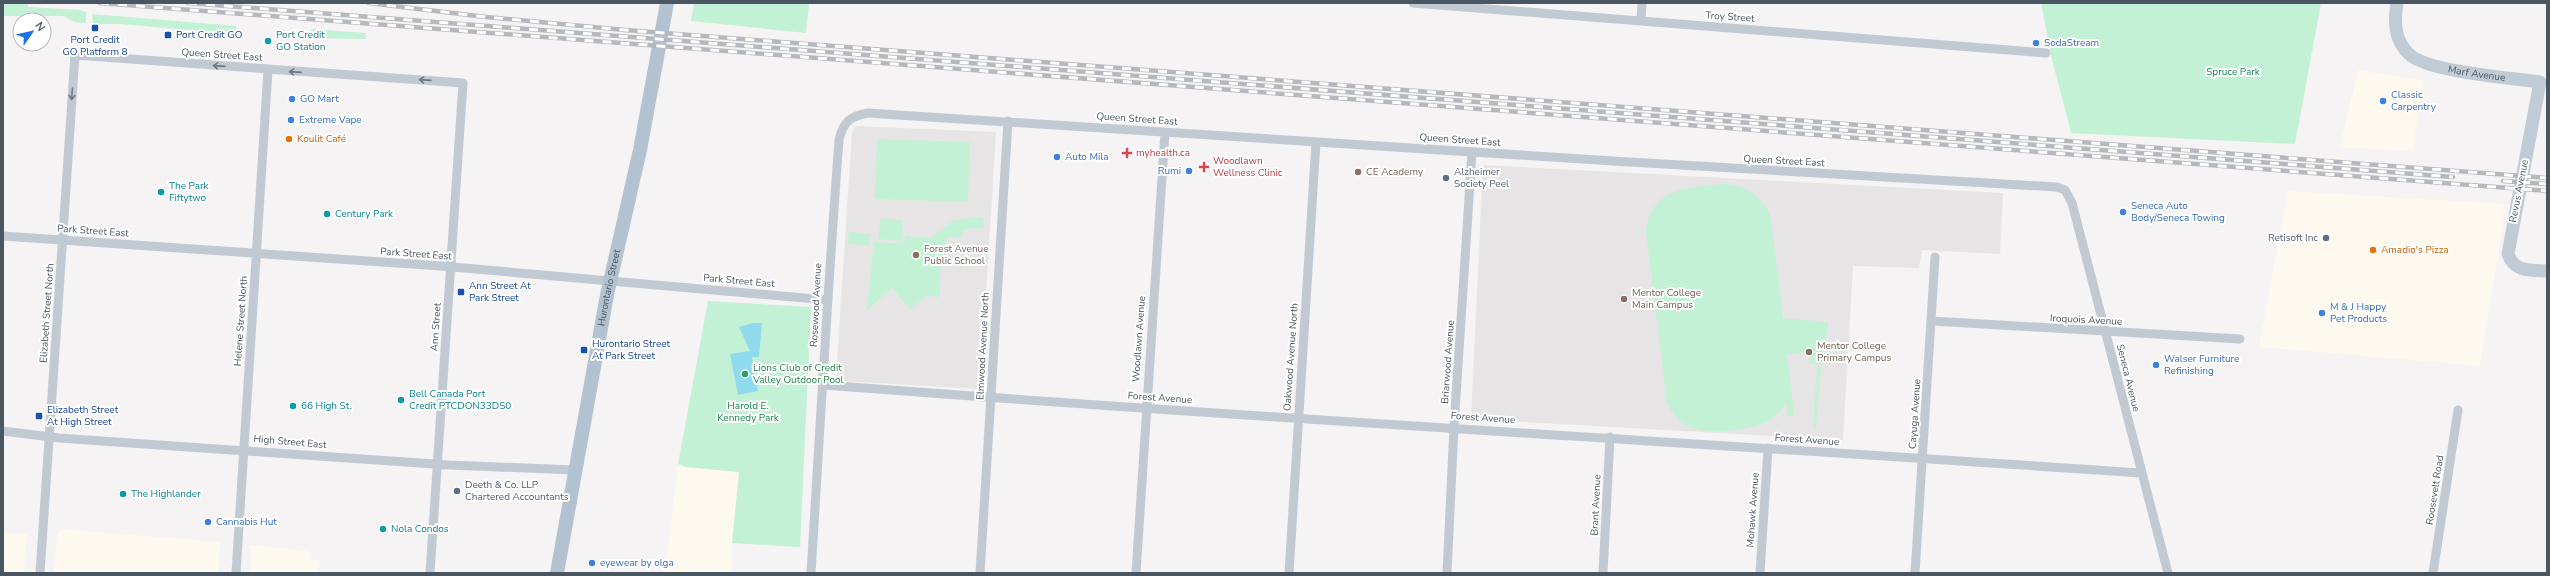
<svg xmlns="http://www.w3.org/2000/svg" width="2550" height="576" font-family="'Nunito Sans',sans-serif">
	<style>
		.commercial { fill: #fdf9ef }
		.education { fill: #e6e4e5 }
		.green { fill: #c3f1d5 }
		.water { fill: #90daee }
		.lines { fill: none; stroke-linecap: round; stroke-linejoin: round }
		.street { stroke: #c1cad2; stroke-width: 9 }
		.secondary { stroke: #c1cbd6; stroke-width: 13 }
		.primary { stroke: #b3c2d1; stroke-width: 14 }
		.rail-casing { stroke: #b5b8bd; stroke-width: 4.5 }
		.rail { stroke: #fff; stroke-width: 3; stroke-dasharray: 9; stroke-linecap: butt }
		.oneway { stroke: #6e7983 }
		.transit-dot { fill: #1a4fb4; stroke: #fff; stroke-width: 1.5 }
		.culture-dot { fill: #0f9aa8; stroke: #fff; stroke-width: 1.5 }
		.shop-dot { fill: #3f7fe0; stroke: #fff; stroke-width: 1.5 }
		.food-dot { fill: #e8710a; stroke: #fff; stroke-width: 1.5 }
		.health-dot { fill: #e0444e; stroke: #fff; stroke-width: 1.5 }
		.education-dot { fill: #8d6e63; stroke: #fff; stroke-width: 1.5 }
		.service-dot { fill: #5c6f8a; stroke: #fff; stroke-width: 1.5 }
		.leisure-dot { fill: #2e9e5b; stroke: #fff; stroke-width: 1.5 }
		.labels { text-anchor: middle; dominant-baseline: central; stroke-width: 4; stroke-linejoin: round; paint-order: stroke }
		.street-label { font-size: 10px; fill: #4a5661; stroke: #fff }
		.transit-label { font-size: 10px; fill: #164399; stroke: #fff; text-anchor: start }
		.culture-label { font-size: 10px; fill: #0d838f; stroke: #fff; text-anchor: start }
		.shop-label { font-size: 10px; fill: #366cbe; stroke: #fff; text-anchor: start }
		.park-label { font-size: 10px; fill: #17864f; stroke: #fff }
		.food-label { font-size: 10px; fill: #c56008; stroke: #fff; text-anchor: start }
		.health-label { font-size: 10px; fill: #be3a42; stroke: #fff; text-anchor: start }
		.education-label { font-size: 10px; fill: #785e54; stroke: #fff; text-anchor: start }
		.service-label { font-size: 10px; fill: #4e5e75; stroke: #fff; text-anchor: start }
		.leisure-label { font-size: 10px; fill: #27864d; stroke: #fff; text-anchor: start }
	</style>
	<rect width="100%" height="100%" fill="#f5f3f3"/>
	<path class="commercial" d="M 2358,70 L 2424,81 L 2412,151 L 2340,147 Z
		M 2288,191 L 2506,204 L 2480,366 L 2259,347 Z
		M 678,464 L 686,467 L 739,472 L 732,543 L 732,573 L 665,573 Z
		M 61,529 L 220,542 L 218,573 L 54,573 L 57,536 Z
		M 3,532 L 27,534 L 24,573 L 3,573 Z
		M 251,545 L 307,551 L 310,553 L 310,559 L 318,560 L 317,573 L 251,573 Z"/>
	<path class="education" d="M 855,126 L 996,132 L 980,389 L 843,381 L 836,377 L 852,132 Z
		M 1483,165 L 2003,193 L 2000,254 L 1922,250 L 1919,268 L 1853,266 L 1843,440 L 1471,419 Z"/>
	<path class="green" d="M 3,3 L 28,3 L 28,7 L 80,10 L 86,12 L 86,23 L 74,22 L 64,16 L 3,16 Z
		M 694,3 L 809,3 L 806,33 L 691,21 Z
		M 2041,3 L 2321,3 L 2295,144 L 2071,133 L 2051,55 Z
		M 92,14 L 236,26 L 235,34 L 121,24 L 93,24 Z
		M 312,29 L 366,33 L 366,39 L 311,38 L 309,33 Z
		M 877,139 L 970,142 L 968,202 L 875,199 Z
		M 1722,184 C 1745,184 1763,196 1771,218 L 1783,318 L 1828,322 L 1824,364 L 1809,363 L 1809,354 L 1787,353 L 1794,415 L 1788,416 L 1786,402 C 1775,423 1757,427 1735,430 C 1706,433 1681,433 1667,403 L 1646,231 C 1652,187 1687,188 1722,184 Z
		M 983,217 L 984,228 L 963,229 L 962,237 L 946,238 L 946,262 L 941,262 L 939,297 L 926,296 L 910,310 L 892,288 L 867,310 L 874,242 L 904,244 L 905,236 L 931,238 L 954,220 Z
		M 881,218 L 903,220 L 901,241 L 878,239 Z
		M 849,232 L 870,234 L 869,246 L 848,244 Z
		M 708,301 L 811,307 L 800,547 L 732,543 L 739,472 L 686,467 L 678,464 Z
		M 1817,366 L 1821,367 L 1816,429 L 1813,429 Z"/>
	<path class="water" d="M 753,323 L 762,323 L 759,357 L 752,357 L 758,391 L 738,395 L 730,354 L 750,351 L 739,327 Z"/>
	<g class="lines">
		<path class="street" d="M 1413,3 L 2046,53
			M 1641,21 L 1642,3
			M 3,236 L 441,266 L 827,300
			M 1932,321 L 2240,339
			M 824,385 C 1263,419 1702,443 2141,473
			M 3,431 L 59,438 L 449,465 L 575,470
			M 40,573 L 75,55 L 463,83 L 430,573
			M 236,573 L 268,70
			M 811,573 C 820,429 828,284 839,140 C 843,122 850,116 868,113 L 1629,162 L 2057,187 L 2065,190 L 2072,203 L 2168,573
			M 980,573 L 1008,121
			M 1136,573 L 1165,132
			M 1289,573 L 1316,142
			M 1447,573 L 1454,427 L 1472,152
			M 1603,573 L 1610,437
			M 1760,573 L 1768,448
			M 1915,573 L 1935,257
			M 2433,573 L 2458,410"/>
		<path class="secondary" id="s1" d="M 2397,3 C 2394,21 2394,40 2409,54 C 2427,72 2512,78 2540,82 L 2508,254 C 2514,272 2530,270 2547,271"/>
		<path class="primary" id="s2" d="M 557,573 L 607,295 L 640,150 L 667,3"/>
		<g class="rail-casing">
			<path id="rail" d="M 100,3 L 2547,191
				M 188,3 L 2453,177
				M 369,3 L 486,17 L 625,30 L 2547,178
				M 2503,181 L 2547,184"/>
		</g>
		<use href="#rail" class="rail"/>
	</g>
	<defs><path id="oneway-shaft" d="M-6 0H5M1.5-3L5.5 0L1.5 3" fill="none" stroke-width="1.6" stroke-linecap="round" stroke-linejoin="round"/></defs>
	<g class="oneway">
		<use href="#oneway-shaft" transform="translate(219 66) rotate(-176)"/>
		<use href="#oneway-shaft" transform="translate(295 72) rotate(-176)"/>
		<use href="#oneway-shaft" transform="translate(425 80) rotate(-176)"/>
		<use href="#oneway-shaft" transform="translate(72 94) rotate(94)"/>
	</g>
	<g class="transit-dot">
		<rect x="91" y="24" width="8" height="8" rx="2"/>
		<rect x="164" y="31" width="8" height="8" rx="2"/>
		<rect x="457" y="288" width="8" height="8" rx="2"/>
		<rect x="580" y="346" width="8" height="8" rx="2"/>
		<rect x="35" y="412" width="8" height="8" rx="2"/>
	</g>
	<g class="culture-dot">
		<circle cx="268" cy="41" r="4"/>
		<circle cx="161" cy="192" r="4"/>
		<circle cx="327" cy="214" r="4"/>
		<circle cx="401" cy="400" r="4"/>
		<circle cx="293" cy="406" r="4"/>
		<circle cx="123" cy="494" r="4"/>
		<circle cx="383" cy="529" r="4"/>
	</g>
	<g class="shop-dot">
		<circle cx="2036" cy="43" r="4"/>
		<circle cx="292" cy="99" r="4"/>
		<circle cx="2383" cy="101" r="4"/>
		<circle cx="291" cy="120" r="4"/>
		<circle cx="1057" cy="157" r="4"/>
		<circle cx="1189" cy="171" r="4"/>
		<circle cx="2123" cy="212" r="4"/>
		<circle cx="2322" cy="313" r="4"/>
		<circle cx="2156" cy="365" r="4"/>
		<circle cx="208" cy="522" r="4"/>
		<circle cx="592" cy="563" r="4"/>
	</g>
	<g class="food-dot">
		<circle cx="289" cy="139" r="4"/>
		<circle cx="2373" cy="250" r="4"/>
	</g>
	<g class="health-dot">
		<path d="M1125 147h4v4h4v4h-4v4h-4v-4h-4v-4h4z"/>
		<path d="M1202 161h4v4h4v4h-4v4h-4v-4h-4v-4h4z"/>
	</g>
	<g class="education-dot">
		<circle cx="1358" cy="172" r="4"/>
		<circle cx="916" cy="255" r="4"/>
		<circle cx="1624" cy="299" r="4"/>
		<circle cx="1809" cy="352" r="4"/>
	</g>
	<g class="service-dot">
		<circle cx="1446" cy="178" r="4"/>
		<circle cx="2326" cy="238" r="4"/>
		<circle cx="457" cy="491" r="4"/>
	</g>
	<circle class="leisure-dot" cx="745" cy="374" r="4"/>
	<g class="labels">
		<g class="street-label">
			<text transform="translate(1730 17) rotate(4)">Troy Street</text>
			<text transform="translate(222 55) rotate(4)">Queen Street East</text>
			<text stroke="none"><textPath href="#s1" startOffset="126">Marf Avenue</textPath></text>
			<text transform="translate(1137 119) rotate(4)">Queen Street East</text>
			<text transform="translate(1460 140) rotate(4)">Queen Street East</text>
			<text transform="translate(1784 161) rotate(3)">Queen Street East</text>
			<text transform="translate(2519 191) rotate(-79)">Revus Avenue</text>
			<text transform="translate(93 231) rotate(4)">Park Street East</text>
			<text transform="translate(416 254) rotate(4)">Park Street East</text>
			<text transform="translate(739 281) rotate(5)">Park Street East</text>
			<text stroke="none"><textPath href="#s2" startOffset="290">Hurontario Street</textPath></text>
			<text transform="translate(816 305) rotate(-87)">Rosewood Avenue</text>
			<text transform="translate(47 313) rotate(-86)">Elizabeth Street North</text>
			<text transform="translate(2086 320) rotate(3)">Iroquois Avenue</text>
			<text transform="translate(241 321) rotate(-86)">Helene Street North</text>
			<text transform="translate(436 327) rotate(-86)">Ann Street</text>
			<text transform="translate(1139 339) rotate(-86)">Woodlawn Avenue</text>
			<text transform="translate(983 346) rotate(-87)">Elmwood Avenue North</text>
			<text transform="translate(1291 357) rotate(-86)">Oakwood Avenue North</text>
			<text transform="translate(1448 362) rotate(-86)">Briarwood Avenue</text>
			<text transform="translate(2128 378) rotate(76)">Seneca Avenue</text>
			<text transform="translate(1160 398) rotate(4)">Forest Avenue</text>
			<text transform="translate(1915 414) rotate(-86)">Cayuga Avenue</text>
			<text transform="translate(1483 418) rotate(4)">Forest Avenue</text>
			<text transform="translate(1807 440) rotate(4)">Forest Avenue</text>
			<text transform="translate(290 442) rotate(5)">High Street East</text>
			<text transform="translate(2435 490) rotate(-81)">Roosevelt Road</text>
			<text transform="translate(1596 505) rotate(-87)">Brant Avenue</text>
			<text transform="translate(1753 510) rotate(-86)">Mohawk Avenue</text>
		</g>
		<g class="transit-label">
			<text x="176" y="35">Port Credit GO</text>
			<text x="95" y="40" text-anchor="middle">Port Credit<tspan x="95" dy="12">GO Platform 8</tspan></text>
			<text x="469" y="286">Ann Street At<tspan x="469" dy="12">Park Street</tspan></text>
			<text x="592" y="344">Hurontario Street<tspan x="592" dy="12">At Park Street</tspan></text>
			<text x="47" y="410">Elizabeth Street<tspan x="47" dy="12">At High Street</tspan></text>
		</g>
		<g class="culture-label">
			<text x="276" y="35">Port Credit<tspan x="276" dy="12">GO Station</tspan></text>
			<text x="169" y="186">The Park<tspan x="169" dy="12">Fiftytwo</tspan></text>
			<text x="335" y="214">Century Park</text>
			<text x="409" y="394">Bell Canada Port<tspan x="409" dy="12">Credit PTCDON33DS0</tspan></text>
			<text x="301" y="406">66 High St.</text>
			<text x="131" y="494">The Highlander</text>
			<text x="391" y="529">Nola Condos</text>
		</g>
		<g class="shop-label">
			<text x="2044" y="43">SodaStream</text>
			<text x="2391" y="95">Classic<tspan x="2391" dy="12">Carpentry</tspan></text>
			<text x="300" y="99">GO Mart</text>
			<text x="299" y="120">Extreme Vape</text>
			<text x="1065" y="157">Auto Mila</text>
			<text x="1181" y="171" text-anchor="end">Rumi</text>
			<text x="2131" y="206">Seneca Auto<tspan x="2131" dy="12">Body/Seneca Towing</tspan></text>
			<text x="2330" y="307">M &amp; J Happy<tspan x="2330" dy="12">Pet Products</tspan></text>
			<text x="2164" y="359">Walser Furniture<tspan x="2164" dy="12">Refinishing</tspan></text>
			<text x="216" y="522">Cannabis Hut</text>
			<text x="600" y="563">eyewear by olga</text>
		</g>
		<g class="park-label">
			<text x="2233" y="72">Spruce Park</text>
			<text x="748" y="406">Harold E.<tspan x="748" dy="12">Kennedy Park</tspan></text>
		</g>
		<g class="food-label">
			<text x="297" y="139">Koulit Café</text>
			<text x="2381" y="250">Amadio's Pizza</text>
		</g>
		<g class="health-label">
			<text x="1136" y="153">myhealth.ca</text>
			<text x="1213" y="161">Woodlawn<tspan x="1213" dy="12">Wellness Clinic</tspan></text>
		</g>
		<g class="education-label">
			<text x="1366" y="172">CE Academy</text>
			<text x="924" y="249">Forest Avenue<tspan x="924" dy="12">Public School</tspan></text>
			<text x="1632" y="293">Mentor College<tspan x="1632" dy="12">Main Campus</tspan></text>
			<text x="1817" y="346">Mentor College<tspan x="1817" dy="12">Primary Campus</tspan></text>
		</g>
		<g class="service-label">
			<text x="1454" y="172">Alzheimer<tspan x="1454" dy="12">Society Peel</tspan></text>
			<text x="2318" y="238" text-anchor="end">Retisoft Inc</text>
			<text x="465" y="485">Deeth &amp; Co. LLP<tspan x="465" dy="12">Chartered Accountants</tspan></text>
		</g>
		<g class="leisure-label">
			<text x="753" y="368">Lions Club of Credit<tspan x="753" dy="12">Valley Outdoor Pool</tspan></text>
		</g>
	</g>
	<rect width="2550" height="576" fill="none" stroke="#4a5661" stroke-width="8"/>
	<g transform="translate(32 32) rotate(56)"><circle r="19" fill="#ffffff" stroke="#b7bbc0"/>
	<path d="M0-3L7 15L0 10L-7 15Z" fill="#1a73e8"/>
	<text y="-6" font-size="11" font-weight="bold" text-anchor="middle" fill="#4a5661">N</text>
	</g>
</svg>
